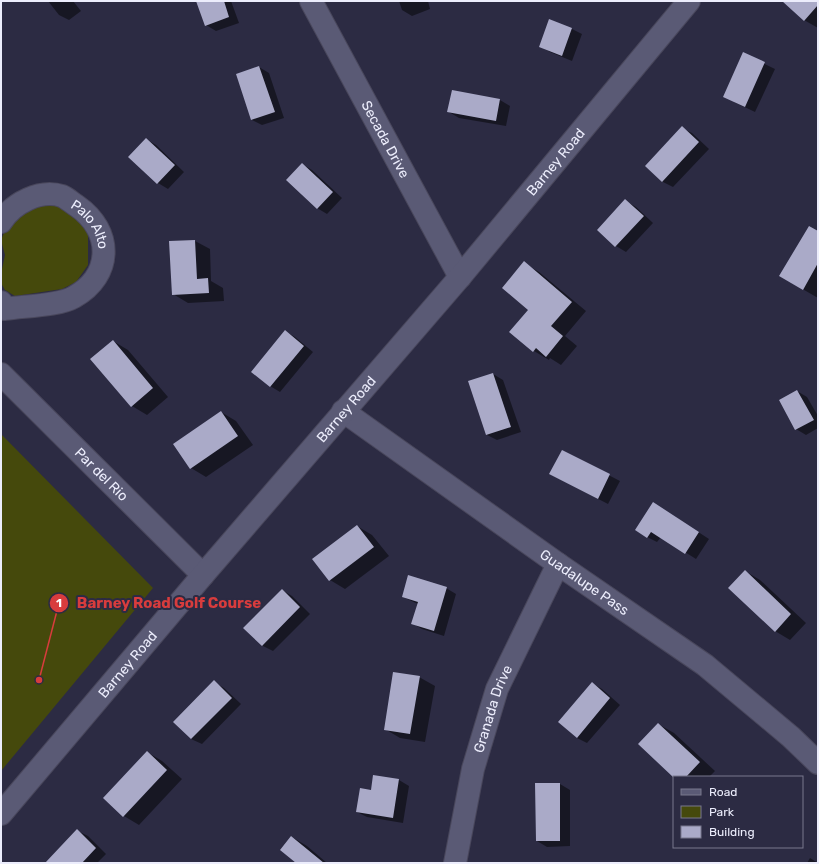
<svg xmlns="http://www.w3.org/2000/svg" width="819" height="864" font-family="Rubik,sans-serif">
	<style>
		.green { fill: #45490c }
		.shadow { fill: #0007 }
		.building { fill: #aaaac8 }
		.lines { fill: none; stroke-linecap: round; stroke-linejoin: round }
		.minor-casing { stroke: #49475c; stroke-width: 24 }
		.minor { stroke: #5a5a75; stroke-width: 22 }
		.labels { text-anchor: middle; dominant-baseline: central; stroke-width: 4; stroke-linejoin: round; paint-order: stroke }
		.street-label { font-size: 14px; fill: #ecedfc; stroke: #2c2b43 }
		.leader { fill: none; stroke: #d83c3d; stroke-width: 1.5 }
		.callout-dot { fill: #d83c3d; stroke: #2c2b43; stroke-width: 1.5 }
		.mark-label { font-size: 12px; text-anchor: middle; font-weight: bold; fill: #fff }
		.callout-label { font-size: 15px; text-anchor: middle; font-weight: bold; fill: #d83c3d; stroke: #2c2b43; stroke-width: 4; stroke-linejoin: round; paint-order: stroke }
	</style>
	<rect width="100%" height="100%" fill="#2c2b43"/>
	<path class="green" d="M 60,202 L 79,215 L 88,235 L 88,265 L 76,282 L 62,289 L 15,296 L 5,290 L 1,283 L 1,274 L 5,255 L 1,240 L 6,228 L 22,213 L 42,203 Z
		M 1,434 L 153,588 L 1,771 Z"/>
	<path class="shadow" d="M 48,1 L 73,1 L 81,11 L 69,20 L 59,15 Z
		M 197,1 L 231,1 L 239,23 L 216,31 L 206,25 Z
		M 399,1 L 428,1 L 430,9 L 412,16 L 402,10 Z
		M 787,1 L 818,1 L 818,28 L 804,20 Z
		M 550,20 L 572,29 L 582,34 L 572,61 L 550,52 L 540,46 Z
		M 744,54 L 775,69 L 755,112 L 734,102 Z
		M 259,67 L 269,73 L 284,118 L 262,125 L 252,120 L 237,75 Z
		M 500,100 L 510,106 L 506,126 L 459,118 L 449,112 Z
		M 682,128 L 692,133 L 709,149 L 673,187 L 663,182 L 646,166 Z
		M 146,139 L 156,145 L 184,172 L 168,189 L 158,183 L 130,157 Z
		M 302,164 L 312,170 L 342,198 L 327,214 L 317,208 Z
		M 626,201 L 636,207 L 653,223 L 626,252 L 616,246 Z
		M 818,233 L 818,298 L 780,276 Z
		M 195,241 L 210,249 L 211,281 L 223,288 L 224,301 L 188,303 L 173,294 Z
		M 524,263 L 539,272 L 586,311 L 565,336 L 577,346 L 561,365 L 550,358 L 549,360 L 534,351 Z
		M 285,331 L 295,337 L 313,352 L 280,392 L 270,386 Z
		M 113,341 L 128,350 L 168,397 L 147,415 L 132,406 Z
		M 493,374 L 503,380 L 521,432 L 497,440 L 487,435 Z
		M 797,391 L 807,397 L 818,416 L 818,428 L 806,435 L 796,429 Z
		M 221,412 L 236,421 L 253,445 L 206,477 L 191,468 Z
		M 562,451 L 620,481 L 608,504 L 550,474 Z
		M 663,509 L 709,539 L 696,559 L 661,537 L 657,542 L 647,537 Z
		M 357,526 L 372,535 L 389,556 L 345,589 L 330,580 L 313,560 Z
		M 745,571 L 760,580 L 806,623 L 790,640 L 775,631 Z
		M 446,588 L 456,594 L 444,636 L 422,629 L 412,623 L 418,604 L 403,597 Z
		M 282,590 L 292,596 L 310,614 L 273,651 L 263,646 L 245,628 Z
		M 419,677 L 435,686 L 425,742 L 400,738 L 385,729 Z
		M 214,682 L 224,688 L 241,704 L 202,744 L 191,739 Z
		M 592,683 L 602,689 L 620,705 L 587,743 L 577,738 Z
		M 658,724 L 674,733 L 715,771 L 709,777 L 675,777 Z
		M 147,752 L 162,761 L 182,779 L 139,825 L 124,816 Z
		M 374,776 L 399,780 L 409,786 L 403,823 L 367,817 L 357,812 L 372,791 Z
		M 536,784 L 560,784 L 570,790 L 570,846 L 547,847 L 537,841 Z
		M 78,831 L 88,836 L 106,854 L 97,863 L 46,863 Z
		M 292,837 L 307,846 L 327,863 L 297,863 Z
		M 810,858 L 818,863 L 807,863 Z"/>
	<path class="building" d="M 196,1 L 224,1 L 229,17 L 205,26 Z
		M 782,1 L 818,1 L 818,5 L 804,21 Z
		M 549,19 L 572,28 L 562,56 L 539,47 Z
		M 743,52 L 765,62 L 745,107 L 723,97 Z
		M 259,66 L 275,112 L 251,120 L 236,74 Z
		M 452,90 L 500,99 L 496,121 L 447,112 Z
		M 682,126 L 699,142 L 662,182 L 645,166 Z
		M 146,138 L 175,165 L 157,184 L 128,157 Z
		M 302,163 L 333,192 L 317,209 L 286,180 Z
		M 625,199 L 644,216 L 615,247 L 597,230 Z
		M 809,226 L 818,231 L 818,263 L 803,290 L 779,276 Z
		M 195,240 L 197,279 L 208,278 L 209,293 L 172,295 L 169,241 Z
		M 524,261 L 572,302 L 551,326 L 563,336 L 546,357 L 536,348 L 533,352 L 509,332 L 528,310 L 502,288 Z
		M 285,330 L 304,346 L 270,387 L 251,372 Z
		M 113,340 L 153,388 L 131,407 L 90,359 Z
		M 493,373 L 511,427 L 486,435 L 468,381 Z
		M 797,390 L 814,420 L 795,430 L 779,400 Z
		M 221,411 L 238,436 L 190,469 L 173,444 Z
		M 562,450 L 610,474 L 598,499 L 549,474 Z
		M 653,502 L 699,532 L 685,554 L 651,532 L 647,538 L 635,530 Z
		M 357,525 L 374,547 L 329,581 L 312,559 Z
		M 745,570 L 791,614 L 775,632 L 728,588 Z
		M 408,575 L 447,587 L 434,631 L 411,624 L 418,602 L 402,597 Z
		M 282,589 L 300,607 L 262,646 L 243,628 Z
		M 393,672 L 420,676 L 410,734 L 384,730 Z
		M 214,680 L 232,698 L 191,739 L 173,722 Z
		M 592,682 L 610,698 L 577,738 L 558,722 Z
		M 658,723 L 700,762 L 686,777 L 673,777 L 638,744 Z
		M 147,751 L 167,770 L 123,817 L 103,798 Z
		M 373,775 L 399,779 L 393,818 L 356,812 L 360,788 L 371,790 Z
		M 535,783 L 560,783 L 560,841 L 536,841 Z
		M 77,829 L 96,848 L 82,863 L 45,863 Z
		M 291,836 L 324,863 L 296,863 L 280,850 Z"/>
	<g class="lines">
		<g class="minor-casing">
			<g id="minor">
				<path id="s1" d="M 311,1 L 460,277"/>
				<path id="s2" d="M 1,222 C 13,203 40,189 62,196 C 67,198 72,203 77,206 C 113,231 113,275 74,297 C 59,306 23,306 5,309 L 1,302"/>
				<path id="s3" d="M 1,374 L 203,575"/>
				<path id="s4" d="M 343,411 L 558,564 L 705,665 L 791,737 L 818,763"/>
				<path id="s5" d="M 1,814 L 203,575 L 460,277 L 689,1"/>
				<path id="s6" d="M 455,863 L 473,769 L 497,689 L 558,564"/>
			</g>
		</g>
		<use href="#minor" class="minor"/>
	</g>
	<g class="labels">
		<g class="street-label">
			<text stroke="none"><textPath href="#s1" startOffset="157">Secada Drive</textPath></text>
			<text stroke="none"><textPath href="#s5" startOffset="856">Barney Road</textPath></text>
			<text stroke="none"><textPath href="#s2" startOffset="112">Palo Alto</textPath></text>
			<text stroke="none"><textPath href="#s5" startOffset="532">Barney Road</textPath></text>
			<text stroke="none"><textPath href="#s3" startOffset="142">Par del Rio</textPath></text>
			<text stroke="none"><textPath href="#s4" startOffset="296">Guadalupe Pass</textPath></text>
			<text stroke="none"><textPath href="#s5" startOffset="196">Barney Road</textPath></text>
			<text stroke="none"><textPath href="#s6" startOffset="159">Granada Drive</textPath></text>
		</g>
	</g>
	<path class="leader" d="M39 680L59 603"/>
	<g class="callout-dot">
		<circle cx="39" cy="680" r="4"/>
		<circle cx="59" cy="603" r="10"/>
	</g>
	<g class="mark-label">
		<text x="59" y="607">1</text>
	</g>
	<g class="callout-label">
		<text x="169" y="608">Barney Road Golf Course</text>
	</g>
	<rect width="819" height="864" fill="none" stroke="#ecedfc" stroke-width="4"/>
	<rect x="673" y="776" width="130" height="72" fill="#2c2b43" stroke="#79798d"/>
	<rect x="681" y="789" width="20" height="6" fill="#5a5a75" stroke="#79798d"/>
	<text x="709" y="796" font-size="12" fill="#ecedfc">Road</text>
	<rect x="681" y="806" width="20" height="12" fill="#45490c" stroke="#79798d"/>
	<text x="709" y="816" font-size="12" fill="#ecedfc">Park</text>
	<rect x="681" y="826" width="20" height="12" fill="#aaaac8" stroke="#79798d"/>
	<text x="709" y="836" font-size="12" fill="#ecedfc">Building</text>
</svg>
